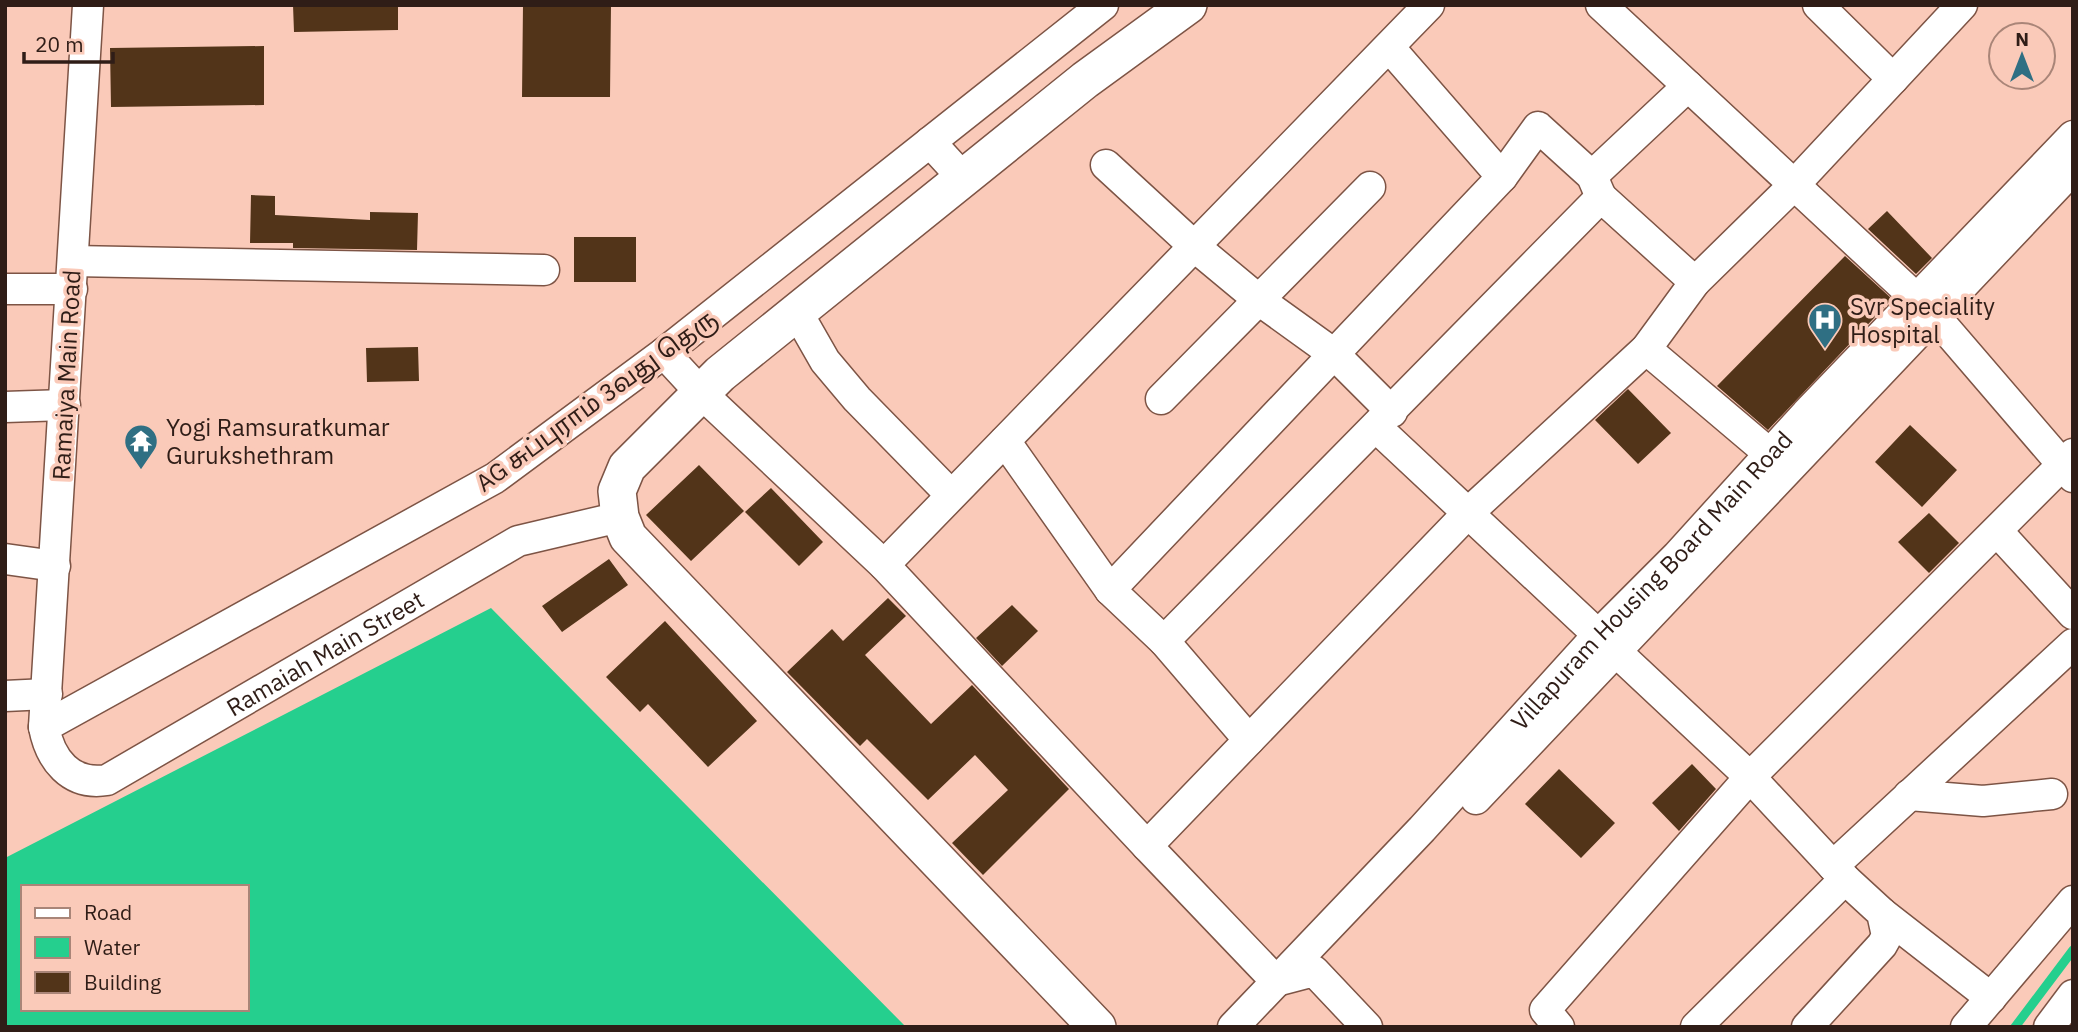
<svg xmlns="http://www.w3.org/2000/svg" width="2078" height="1032" font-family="'IBM Plex Sans','Noto Sans Tamil',sans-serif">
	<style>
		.water { fill: #25cf8e; fill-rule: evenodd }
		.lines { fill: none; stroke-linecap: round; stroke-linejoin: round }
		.stream { stroke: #25cf8e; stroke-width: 9 }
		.building { fill: #523419 }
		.minor-casing { stroke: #7d5445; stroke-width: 33 }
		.tertiary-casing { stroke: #7d5445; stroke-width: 40 }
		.minor { stroke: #fff; stroke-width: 30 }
		.tertiary { stroke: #fff; stroke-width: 37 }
		.labels { text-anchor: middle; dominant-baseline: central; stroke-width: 7; stroke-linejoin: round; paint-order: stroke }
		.poi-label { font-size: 24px; fill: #2f1d17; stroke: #facab9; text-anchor: start }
		.street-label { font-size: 24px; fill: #2f1d17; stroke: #facab9 }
	</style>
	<rect width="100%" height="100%" fill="#facab9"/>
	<path class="water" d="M 491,608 L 906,1027 L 5,1027 L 5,858 ZM 23,887 L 247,887 L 247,1009 L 23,1009 Z"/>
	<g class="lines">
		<path class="stream" d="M 2015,1027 L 2073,950"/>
	</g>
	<path class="building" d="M 293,5 L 398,5 L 398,30 L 294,32 Z
		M 523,5 L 611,5 L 610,97 L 522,97 Z
		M 264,46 L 264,105 L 111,107 L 110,48 Z
		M 251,195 L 275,196 L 275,215 L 370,220 L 370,212 L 418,213 L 417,250 L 293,248 L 293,243 L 250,243 Z
		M 1887,211 L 1932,258 L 1916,274 L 1868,229 Z
		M 574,237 L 636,237 L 636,282 L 574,282 Z
		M 1845,256 L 1892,299 L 1768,430 L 1717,386 Z
		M 418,347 L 419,381 L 367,382 L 366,348 Z
		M 1628,389 L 1671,433 L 1638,464 L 1595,420 Z
		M 1910,425 L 1957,470 L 1922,507 L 1875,462 Z
		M 699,465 L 744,511 L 691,561 L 646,515 Z
		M 771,488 L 823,542 L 799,566 L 745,512 Z
		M 1929,513 L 1959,543 L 1929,573 L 1898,542 Z
		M 609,559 L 628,585 L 562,632 L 542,606 Z
		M 888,598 L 906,616 L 865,655 L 931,724 L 972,685 L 1069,789 L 983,875 L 952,843 L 1008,790 L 975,755 L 928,800 L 867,739 L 860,746 L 787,672 L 832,629 L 843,641 Z
		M 1012,605 L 1038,631 L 1002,666 L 976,638 Z
		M 665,621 L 757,721 L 708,767 L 648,704 L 640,712 L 606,677 Z
		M 1692,764 L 1716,789 L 1679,831 L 1652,803 Z
		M 1559,769 L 1615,823 L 1581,858 L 1525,804 Z"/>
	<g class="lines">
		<g class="minor-casing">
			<g id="minor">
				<path id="s1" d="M 88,5 L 44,727 C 50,759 70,786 107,780 L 518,541 L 620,517"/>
				<path d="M 1429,5 L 884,565 L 1147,846 L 1468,513 L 1646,349 L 1695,282 L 1794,185 L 1893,79 L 1818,5"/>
				<path d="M 1601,5 L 1933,314 L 2073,477"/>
				<path d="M 1389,47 L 1502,177"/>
				<path d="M 1893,79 L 1962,5"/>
				<path d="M 930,142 L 963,178"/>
				<path d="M 1106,165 L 1194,246 L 1259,300 L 1334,354 L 1392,412"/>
				<path d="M 1592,176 L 1688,86"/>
				<path d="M 73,261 L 544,270"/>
				<path d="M 5,289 L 72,289"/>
				<path d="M 797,312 L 825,361 L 857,399 L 951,495"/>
				<path d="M 1646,349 L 1770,454"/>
				<path d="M 664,353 L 701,393 L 884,565"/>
				<path d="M 1161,399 L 1370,187"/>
				<path d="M 5,407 L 65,405"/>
				<path d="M 1376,427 L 1750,777 L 2073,454"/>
				<path d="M 1005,441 L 1110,590"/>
				<path d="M 1997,531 L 2073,614"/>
				<path d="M 5,559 L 55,566"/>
				<path d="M 1164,641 L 1110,590 L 1502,177 L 1538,127 L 1592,176 L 1601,197"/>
				<path d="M 5,696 L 47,694"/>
				<path d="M 44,727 L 495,478 L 664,353 L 1103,5"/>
				<path d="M 1249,740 L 1164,641 L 1601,197 L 1695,282"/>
				<path d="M 1909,795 L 1983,801 L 2052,794"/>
				<path d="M 1476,799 L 2073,169"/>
				<path d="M 1147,846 L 1276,981 L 1314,971 L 1367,1027"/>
				<path d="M 1833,866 L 2073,644"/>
				<path d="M 1882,913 L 1991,998"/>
				<path id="s2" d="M 1233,1027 L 1422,829 L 1597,636 L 1677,556 L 1806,414 L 2073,136"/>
				<path d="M 1559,1027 L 1545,1010 L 1750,777 L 1845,879 L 1882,913 L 1887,936 L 1882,945 L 1807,1027"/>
				<path d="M 1696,1027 L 1845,879"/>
				<path d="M 1966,1027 L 2073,901"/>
				<path d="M 2049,1027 L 2073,995"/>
			</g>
		</g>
		<g class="tertiary-casing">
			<path id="tertiary" d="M 1097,1027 L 628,537 L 620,517 L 617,491 L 627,467 L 720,374 L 1085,80 L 1188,5"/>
		</g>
		<use href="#minor" class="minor"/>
		<use href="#tertiary" class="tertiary"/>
	</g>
	<defs>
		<g id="hospital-pin" transform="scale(1.75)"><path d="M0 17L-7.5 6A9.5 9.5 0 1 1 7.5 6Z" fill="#2f6f83" stroke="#facab9"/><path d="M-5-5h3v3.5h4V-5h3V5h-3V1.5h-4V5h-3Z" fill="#fff"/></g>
		<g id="temple-pin" transform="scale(1.75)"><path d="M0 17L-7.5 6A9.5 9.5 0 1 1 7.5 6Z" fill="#2f6f83" stroke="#facab9"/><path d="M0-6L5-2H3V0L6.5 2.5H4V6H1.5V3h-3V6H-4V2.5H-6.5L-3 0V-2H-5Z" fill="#fff"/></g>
	</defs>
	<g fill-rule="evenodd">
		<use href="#hospital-pin" x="1825" y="320"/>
		<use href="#temple-pin" x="141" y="441"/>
	</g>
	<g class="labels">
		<g class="poi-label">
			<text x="1850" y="306">Svr Speciality<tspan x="1850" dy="28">Hospital</tspan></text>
			<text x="166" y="427">Yogi Ramsuratkumar<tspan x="166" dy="28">Gurukshethram</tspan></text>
		</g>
		<g class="street-label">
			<text transform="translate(66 375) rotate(-87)">Ramaiya Main Road</text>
			<text transform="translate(596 400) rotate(-36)">AG சுப்புராம் 3வது தெரு</text>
			<text stroke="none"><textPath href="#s2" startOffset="612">Villapuram Housing Board Main Road</textPath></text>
			<text stroke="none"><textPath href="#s1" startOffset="1068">Ramaiah Main Street</textPath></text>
		</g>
	</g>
	<rect width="2078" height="1032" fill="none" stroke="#2f1d17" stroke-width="14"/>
	<rect x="21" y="885" width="228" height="126" fill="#facab9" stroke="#a98578" stroke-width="2"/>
	<rect x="35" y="908" width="35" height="10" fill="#ffffff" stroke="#a98578" stroke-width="2"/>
	<text x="84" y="920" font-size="21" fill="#2f1d17">Road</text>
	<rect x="35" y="937" width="35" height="21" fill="#25cf8e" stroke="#a98578" stroke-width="2"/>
	<text x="84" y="955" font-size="21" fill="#2f1d17">Water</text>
	<rect x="35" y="972" width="35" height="21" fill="#523419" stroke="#a98578" stroke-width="2"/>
	<text x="84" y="990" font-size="21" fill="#2f1d17">Building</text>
	<g transform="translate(2022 56)"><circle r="33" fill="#facab9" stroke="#a98578" stroke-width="2"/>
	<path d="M0-5L12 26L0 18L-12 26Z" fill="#2f6f83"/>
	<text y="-10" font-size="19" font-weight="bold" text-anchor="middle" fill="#2f1d17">N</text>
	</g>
	<path d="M24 52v10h89v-10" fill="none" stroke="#2f1d17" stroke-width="3.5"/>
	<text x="35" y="52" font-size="21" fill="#2f1d17" stroke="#facab9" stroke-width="5" paint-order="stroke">20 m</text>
</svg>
